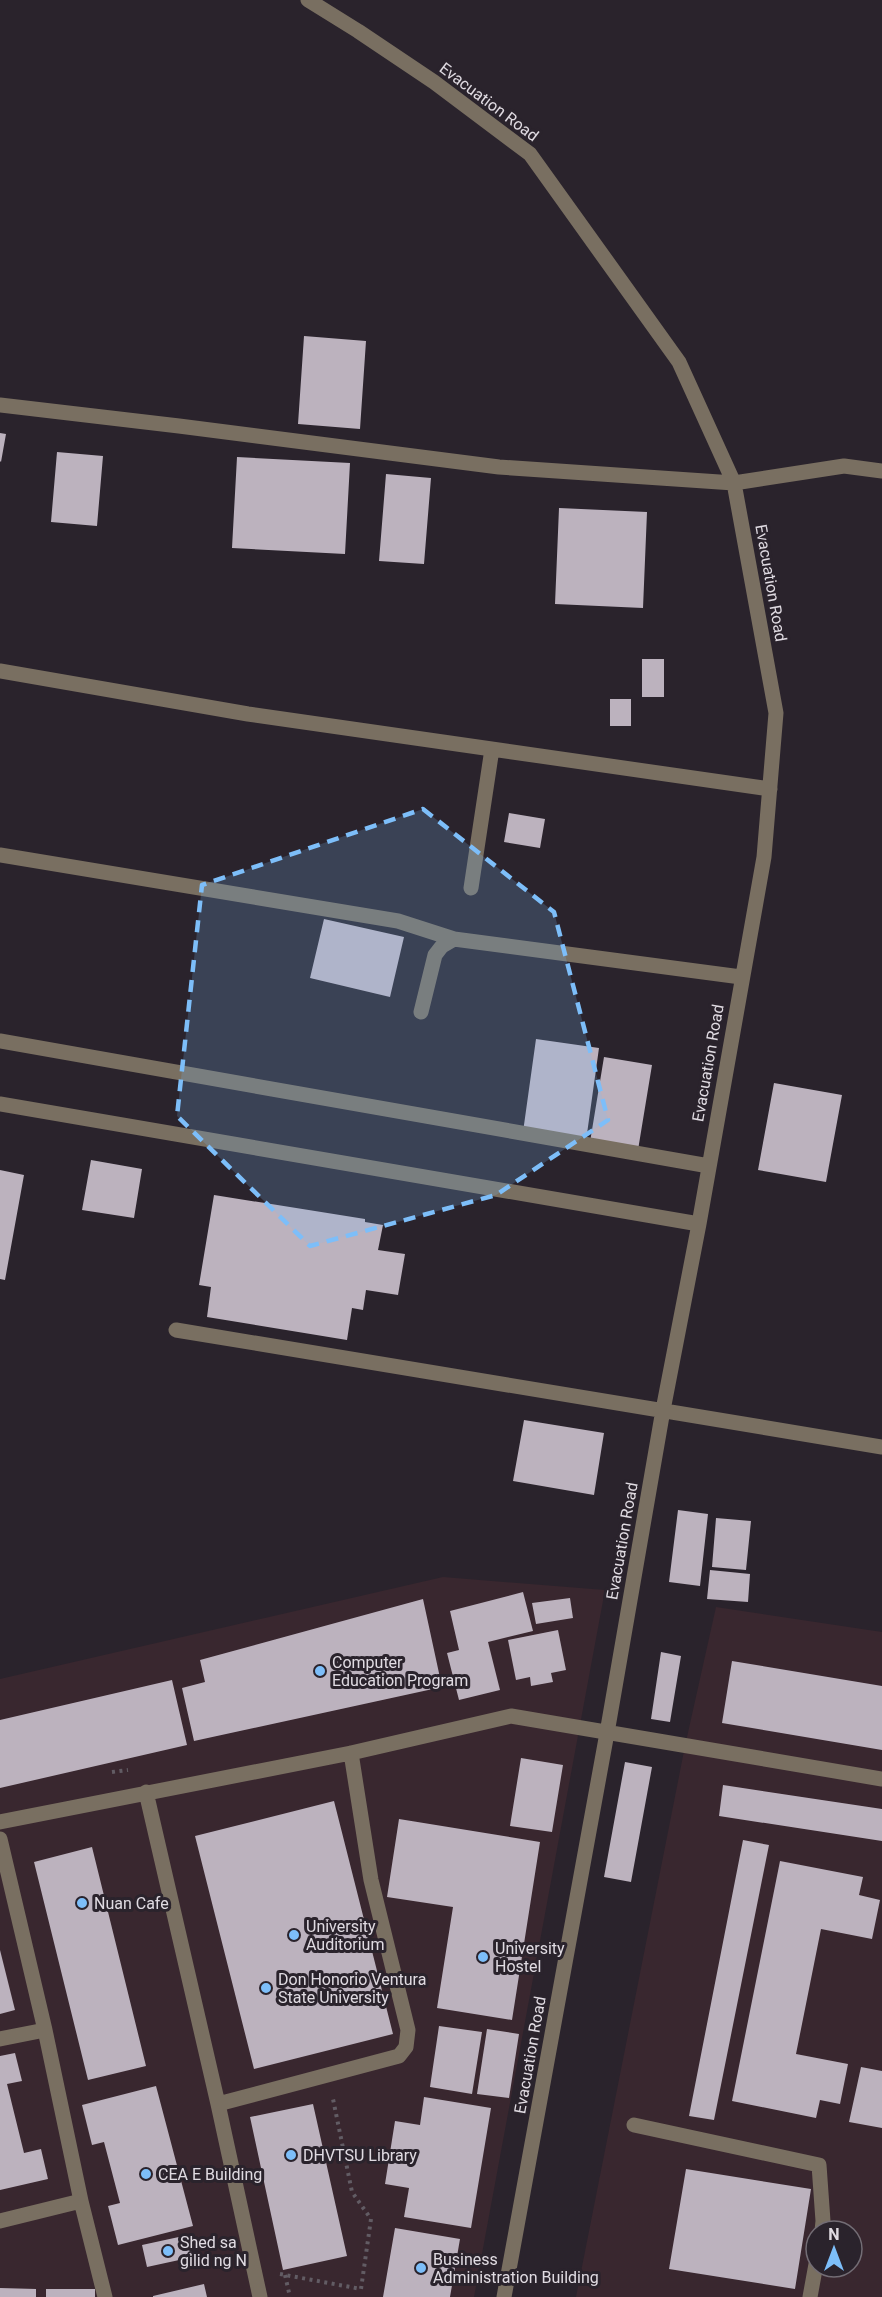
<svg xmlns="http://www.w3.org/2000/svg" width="882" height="2297" font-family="Roboto,sans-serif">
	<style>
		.education { fill: #39272f; fill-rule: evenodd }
		.building { fill: #bcb2be }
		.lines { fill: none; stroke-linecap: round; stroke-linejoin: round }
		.path { stroke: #625c64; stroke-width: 4; stroke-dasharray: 3 4.5; stroke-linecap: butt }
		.minor { stroke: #796f61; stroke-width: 15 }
		.marked { fill: #7dbef9; fill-opacity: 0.2; stroke: #7dbef9; stroke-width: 4.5; stroke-dasharray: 12 8; stroke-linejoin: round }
		.poi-dot { fill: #7dbef9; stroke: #2a232c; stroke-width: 2 }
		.labels { text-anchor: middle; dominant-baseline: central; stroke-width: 6; stroke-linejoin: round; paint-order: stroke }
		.street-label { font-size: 16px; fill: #e0dbe2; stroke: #2a232c }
		.poi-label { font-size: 16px; fill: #e0dbe2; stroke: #2a232c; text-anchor: start }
	</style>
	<rect width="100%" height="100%" fill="#2a232c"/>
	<path class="education" d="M 443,1577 L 605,1590 L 474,2297 L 0,2297 L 0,1679 Z
		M 716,1607 L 882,1632 L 882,2297 L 576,2297 L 685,1746 ZM 816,2231 L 852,2231 L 852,2267 L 816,2267 Z"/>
	<path class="building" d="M 304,336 L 366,341 L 360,429 L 298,424 Z
		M 0,433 L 6,434 L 1,462 L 0,461 Z
		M 57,452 L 103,456 L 97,526 L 51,522 Z
		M 237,457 L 350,463 L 345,554 L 232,548 Z
		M 386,474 L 431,478 L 424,564 L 379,561 Z
		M 559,508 L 647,512 L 643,608 L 555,604 Z
		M 642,659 L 664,659 L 664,697 L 642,697 Z
		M 610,699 L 631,699 L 631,726 L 610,726 Z
		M 509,813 L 545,819 L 540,848 L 504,842 Z
		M 324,919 L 404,937 L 390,997 L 310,978 Z
		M 536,1039 L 599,1048 L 586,1141 L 523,1132 Z
		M 604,1057 L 652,1065 L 638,1150 L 590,1142 Z
		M 774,1083 L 842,1095 L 826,1182 L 758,1170 Z
		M 91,1160 L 142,1169 L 134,1218 L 82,1210 Z
		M 0,1170 L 24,1175 L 5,1280 L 0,1279 Z
		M 214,1195 L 365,1219 L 365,1222 L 383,1225 L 378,1250 L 405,1254 L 398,1295 L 366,1290 L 363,1310 L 352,1308 L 347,1340 L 207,1317 L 211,1287 L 199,1285 Z
		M 524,1420 L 604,1433 L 594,1495 L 513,1481 Z
		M 678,1510 L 708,1514 L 700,1586 L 669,1582 Z
		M 716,1518 L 751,1521 L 746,1570 L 712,1567 Z
		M 710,1570 L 750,1574 L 748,1602 L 707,1599 Z
		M 523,1592 L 533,1631 L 488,1642 L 500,1690 L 459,1700 L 447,1653 L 459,1650 L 450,1611 Z
		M 570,1598 L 573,1618 L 536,1624 L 532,1603 Z
		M 423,1599 L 442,1687 L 194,1741 L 182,1688 L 205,1682 L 200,1660 Z
		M 558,1630 L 566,1670 L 551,1673 L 553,1682 L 531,1686 L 530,1677 L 516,1680 L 508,1640 Z
		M 661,1652 L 681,1656 L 670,1722 L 651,1719 Z
		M 732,1661 L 882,1686 L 882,1750 L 722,1723 Z
		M 172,1680 L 187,1745 L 0,1788 L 0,1720 Z
		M 521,1758 L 563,1765 L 552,1832 L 510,1826 Z
		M 625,1762 L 652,1767 L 631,1882 L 604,1877 Z
		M 723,1785 L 882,1809 L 882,1841 L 719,1816 Z
		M 334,1801 L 393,2034 L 254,2069 L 195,1836 Z
		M 399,1819 L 540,1842 L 512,2020 L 437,2008 L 453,1907 L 387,1897 Z
		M 743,1840 L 769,1845 L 714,2120 L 689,2116 Z
		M 92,1847 L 146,2066 L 88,2080 L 34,1862 Z
		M 780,1861 L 863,1877 L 859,1895 L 880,1900 L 872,1939 L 821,1929 L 796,2054 L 848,2064 L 840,2104 L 820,2100 L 816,2118 L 732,2101 Z
		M 0,1950 L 15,2010 L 0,2014 Z
		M 439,2026 L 482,2032 L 472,2094 L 430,2087 Z
		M 487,2029 L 519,2034 L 509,2098 L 477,2094 Z
		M 15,2053 L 22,2081 L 7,2084 L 24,2153 L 41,2149 L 48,2179 L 0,2190 L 0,2056 Z
		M 861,2067 L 882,2071 L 882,2128 L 849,2122 Z
		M 156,2086 L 193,2226 L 118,2245 L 108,2206 L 120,2203 L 104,2142 L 92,2145 L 82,2105 Z
		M 424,2097 L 491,2108 L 471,2228 L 404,2217 L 409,2188 L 385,2184 L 395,2121 L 420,2125 Z
		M 313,2104 L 347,2256 L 283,2270 L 250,2117 Z
		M 686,2169 L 811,2189 L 795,2289 L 669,2269 Z
		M 395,2228 L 460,2239 L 450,2297 L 383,2297 Z
		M 188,2235 L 193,2257 L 147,2267 L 142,2245 Z
		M 204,2284 L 207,2297 L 153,2297 L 153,2296 Z
		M 0,2288 L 36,2289 L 36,2297 L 0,2297 Z
		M 46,2289 L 95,2289 L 95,2297 L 46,2297 Z"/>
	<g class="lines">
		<path class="path" d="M 112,1772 L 128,1770
			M 280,2274 L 361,2289 L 371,2219 L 352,2192 L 333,2099
			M 285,2275 L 290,2297"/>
		<path class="minor" d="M 308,0 L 358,31 L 434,82 L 530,154 L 679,362 L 734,483 L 776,713 L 764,857 L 699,1224 L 663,1410 L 607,1733 L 504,2297
			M 0,405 L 179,426 L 499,467 L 734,483 L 844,466 L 882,471
			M 0,671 L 248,714 L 770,789
			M 0,855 L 398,921 L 454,939
			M 471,888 L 492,749
			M 421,1012 L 435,955 L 442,946 L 454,939 L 741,977
			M 0,1041 L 709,1166
			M 0,1104 L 699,1224
			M 176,1330 L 882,1447
			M 146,1792 L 218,2104 L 260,2297
			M 0,1822 L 351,1753 L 511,1716 L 882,1779
			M 0,1839 L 45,2030 L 81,2201 L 105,2297
			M 0,2039 L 45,2030
			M 218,2104 L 399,2056 L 406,2047 L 408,2030 L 371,1880 L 351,1753
			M 634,2125 L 819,2165 L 823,2221 L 822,2231
			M 0,2221 L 81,2201
			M 810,2297 L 816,2264"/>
	</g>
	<path class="marked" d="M 423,809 L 554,912 L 608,1120 L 496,1195 L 310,1246 L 177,1116 L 202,885 Z"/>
	<g class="poi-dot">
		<circle cx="320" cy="1671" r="6"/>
		<circle cx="82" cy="1903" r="6"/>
		<circle cx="294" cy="1935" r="6"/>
		<circle cx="483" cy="1957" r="6"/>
		<circle cx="266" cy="1988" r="6"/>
		<circle cx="291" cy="2155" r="6"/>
		<circle cx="146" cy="2174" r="6"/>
		<circle cx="168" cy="2251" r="6"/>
		<circle cx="421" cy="2268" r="6"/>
	</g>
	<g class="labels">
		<g class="street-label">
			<text transform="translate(489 102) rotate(37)">Evacuation Road</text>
			<text transform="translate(771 583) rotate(80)">Evacuation Road</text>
			<text transform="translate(708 1063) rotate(-80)">Evacuation Road</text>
			<text transform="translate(622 1541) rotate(-80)">Evacuation Road</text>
			<text transform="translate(530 2055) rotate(-80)">Evacuation Road</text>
		</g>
		<g class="poi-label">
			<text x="332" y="1662">Computer<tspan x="332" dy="18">Education Program</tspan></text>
			<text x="94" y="1903">Nuan Cafe</text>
			<text x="306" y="1926">University<tspan x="306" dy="18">Auditorium</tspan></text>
			<text x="495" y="1948">University<tspan x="495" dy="18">Hostel</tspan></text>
			<text x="278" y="1979">Don Honorio Ventura<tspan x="278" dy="18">State University</tspan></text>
			<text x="303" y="2155">DHVTSU Library</text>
			<text x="158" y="2174">CEA E Building</text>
			<text x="180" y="2242">Shed sa<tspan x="180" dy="18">gilid ng N</tspan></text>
			<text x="433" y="2259">Business<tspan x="433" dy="18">Administration Building</tspan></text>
		</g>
	</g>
	<g transform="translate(834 2249)"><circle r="28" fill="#2a232c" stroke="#736d75" stroke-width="1.5"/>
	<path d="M0-4.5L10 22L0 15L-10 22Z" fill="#7dbef9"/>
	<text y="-9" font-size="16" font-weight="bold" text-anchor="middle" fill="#e0dbe2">N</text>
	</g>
</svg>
